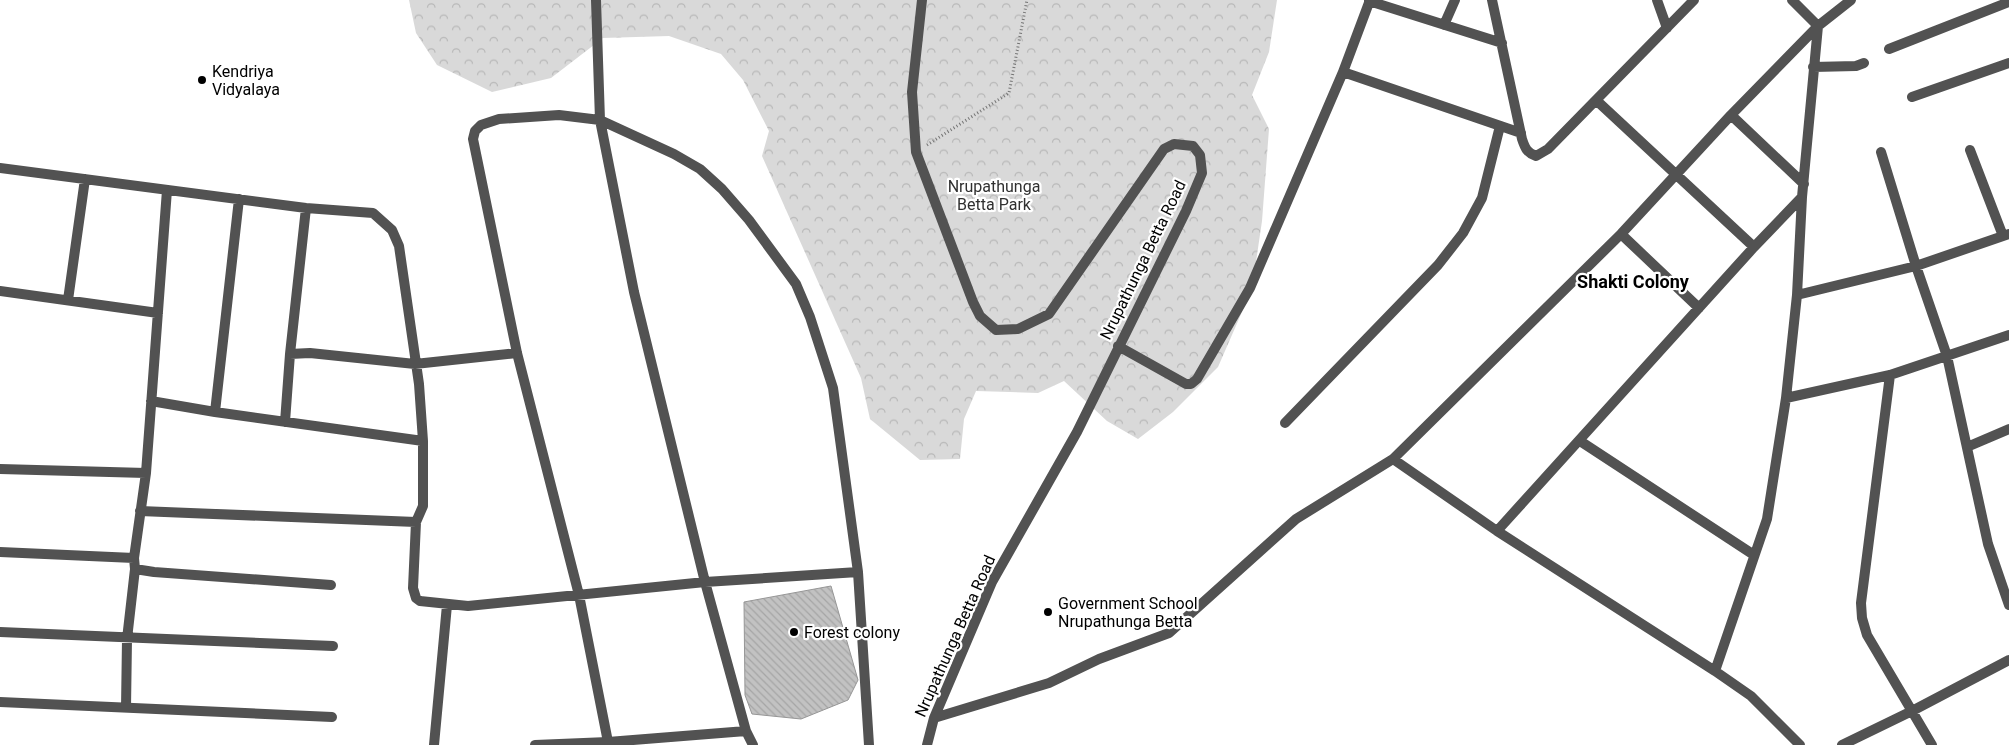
<svg xmlns="http://www.w3.org/2000/svg" width="2009" height="745" font-family="Roboto,sans-serif">
	<style>
		.park { fill: url(#park-crowns) }
		.building { fill: url(#building-back-hatch); stroke: #969696 }
		.lines { fill: none; stroke-linecap: round; stroke-linejoin: round }
		.path { stroke: #747474; stroke-width: 3; stroke-dasharray: 1 2.5; stroke-linecap: butt }
		.street { stroke: #525252; stroke-width: 10 }
		.poi-dot { fill: #000; stroke: #fff; stroke-width: 2 }
		.labels { text-anchor: middle; dominant-baseline: central; stroke-width: 4.5; stroke-linejoin: round; paint-order: stroke }
		.poi-label { font-size: 16px; fill: #000; stroke: #fff; text-anchor: start }
		.park-label { font-size: 16px; fill: #303030; stroke: #fff }
		.street-label { font-size: 16px; fill: #000; stroke: #fff }
		.neighbourhood-label { font-size: 18px; font-weight: bold; fill: #000; stroke: #fff }
	</style>
	<defs>
		<pattern id="park-crowns" width="20" height="18" patternUnits="userSpaceOnUse" patternTransform="scale(1.25)"><rect width="20" height="18" fill="#d9d9d9"/><path d="M2 6a3 3 0 1 1 6 0M12 15a3 3 0 1 1 6 0" fill="none" stroke="#b8b8b8"/></pattern>
		<pattern id="building-back-hatch" width="6" height="6" patternUnits="userSpaceOnUse" patternTransform="scale(1.25)"><rect width="6" height="6" fill="#c2c2c2"/><path d="M-1 5l2 2M0 0l6 6M5-1l2 2" fill="none" stroke="#a5a5a5"/></pattern>
	</defs>
	<rect width="100%" height="100%" fill="#fff"/>
	<path class="park" d="M 409,0 L 1277,0 L 1269,52 L 1252,95 L 1269,129 L 1262,221 L 1252,289 L 1218,367 L 1173,412 L 1138,439 L 1107,421 L 1064,381 L 1038,393 L 976,391 L 964,419 L 960,459 L 920,460 L 870,419 L 861,378 L 762,156 L 769,131 L 743,80 L 721,54 L 669,36 L 603,38 L 551,78 L 492,92 L 437,65 L 416,33 Z"/>
	<path class="building" d="M 831,586 L 858,680 L 848,700 L 801,719 L 752,714 L 745,695 L 744,602 Z"/>
	<g class="lines">
		<path class="path" d="M 927,145 L 1009,93 L 1027,0"/>
		<path class="street" d="M 596,0 L 600,120 L 634,292 L 705,582 L 746,731
			M 922,0 L 912,92 L 916,152 L 973,302 L 980,316 L 996,330 L 1018,329 L 1049,314 L 1164,149 L 1174,144 L 1193,146 L 1200,155 L 1202,173 L 1186,211 L 1077,432 L 992,582 L 934,718 L 927,745
			M 1492,0 L 1522,139 C 1525,148 1527,153 1536,156 L 1548,149 L 1694,0
			M 1657,0 L 1667,28
			M 1369,1 L 1502,43
			M 1444,25 L 1455,0
			M 1889,49 L 2009,2
			M 1813,67 L 1856,66 L 1864,63
			M 1343,72 L 1521,133
			M 1912,97 L 2009,63
			M 1596,100 L 1754,247
			M 1731,115 L 1804,184
			M 1970,150 L 2003,236
			M 1881,152 L 1916,266 L 1947,356 L 1988,544 L 2009,605
			M 0,168 L 306,208 L 373,213 L 392,230 L 399,246 L 419,384 L 423,441 L 423,506 L 416,522 L 413,588 L 416,598 L 420,601 L 468,606 L 705,582 L 858,572
			M 1621,234 L 1699,308
			M 0,291 L 158,313
			M 1797,295 L 1916,266 L 2009,234
			M 68,300 L 85,179
			M 1118,346 L 1186,384 L 1191,384 L 1197,379 L 1250,288 L 1343,72 L 1370,0
			M 290,354 L 310,353 L 415,364 L 517,353
			M 1890,375 L 1861,603 L 1862,618 L 1867,635 L 1932,745
			M 1786,398 L 1890,375 L 2009,335
			M 151,401 L 215,412 L 423,441
			M 215,412 L 239,199
			M 285,422 L 290,354 L 306,208
			M 1285,423 L 1438,265 L 1463,233 L 1482,198 L 1500,126
			M 1580,441 L 1754,555
			M 1967,447 L 2009,429
			M 1393,459 L 1497,531 L 1715,671 L 1751,696 L 1800,745
			M 0,469 L 146,473
			M 140,511 L 416,522
			M 1497,531 L 1754,247 L 1802,197 L 1818,26 L 1792,0
			M 0,552 L 134,558
			M 135,569 L 154,572 L 331,585
			M 0,632 L 333,646
			M 1715,671 L 1767,519 L 1786,398 L 1797,295 L 1802,197
			M 0,702 L 332,717
			M 126,708 L 127,639 L 135,569 L 134,558 L 146,473 L 167,190
			M 934,718 L 1049,683 L 1099,659 L 1169,633 L 1296,519 L 1393,459 L 1621,234 L 1731,115 L 1818,26 L 1851,0
			M 608,742 L 579,595 L 517,353 L 473,139 L 475,131 L 481,125 L 499,119 L 559,115 L 600,120 L 674,154 L 700,169 L 722,189 L 749,220 L 796,284 L 810,317 L 833,388 L 858,572 L 869,745
			M 434,745 L 447,605
			M 535,745 L 608,742 L 746,731 L 753,745
			M 1842,745 L 1912,711 L 2009,660"/>
	</g>
	<g class="poi-dot">
		<circle cx="202" cy="80" r="5"/>
		<circle cx="1048" cy="612" r="5"/>
		<circle cx="794" cy="632" r="5"/>
	</g>
	<g class="labels">
		<g class="poi-label">
			<text x="212" y="71">Kendriya<tspan x="212" dy="18">Vidyalaya</tspan></text>
			<text x="1058" y="603">Government School<tspan x="1058" dy="18">Nrupathunga Betta</tspan></text>
			<text x="804" y="632">Forest colony</text>
		</g>
		<g class="park-label">
			<text x="994" y="186">Nrupathunga<tspan x="994" dy="18">Betta Park</tspan></text>
		</g>
		<g class="street-label">
			<text transform="translate(1143 260) rotate(-64)">Nrupathunga Betta Road</text>
			<text transform="translate(955 636) rotate(-66)">Nrupathunga Betta Road</text>
		</g>
		<g class="neighbourhood-label">
			<text x="1633" y="281">Shakti Colony</text>
		</g>
	</g>
</svg>
